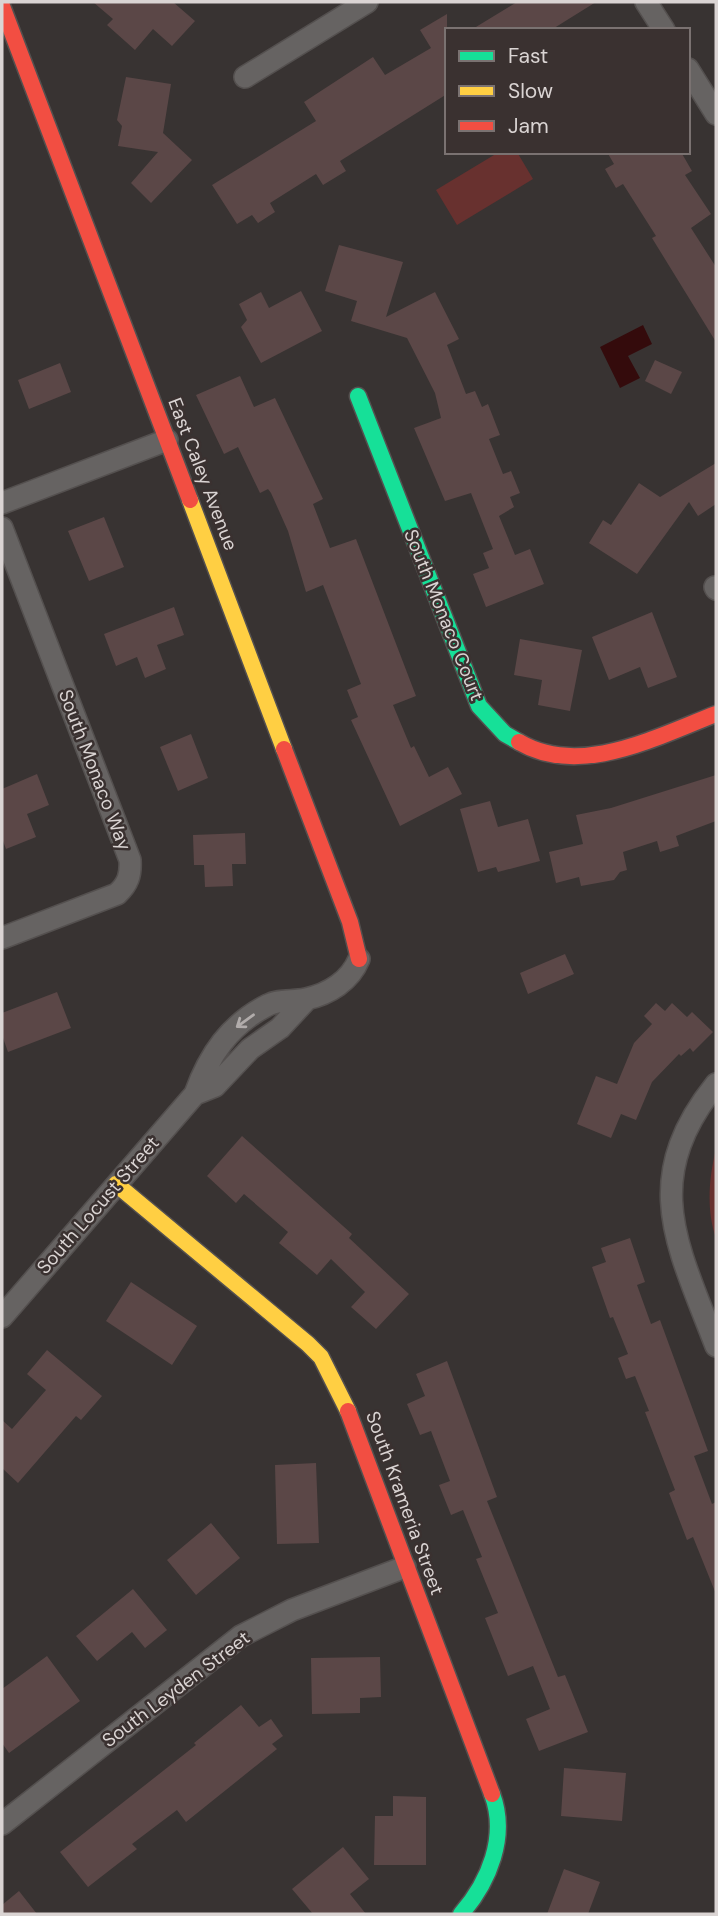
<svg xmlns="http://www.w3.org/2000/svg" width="718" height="1916" font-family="'DM Sans',sans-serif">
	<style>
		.green { fill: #68312f }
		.water { fill: #340b0c }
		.building { fill: #5b4747 }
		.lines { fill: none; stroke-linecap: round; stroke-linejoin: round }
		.street-casing { stroke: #54504f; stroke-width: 24 }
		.fast-casing { stroke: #54504f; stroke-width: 19 }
		.slow-casing { stroke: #54504f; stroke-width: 19 }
		.jam-casing { stroke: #54504f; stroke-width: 19 }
		.street { stroke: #666362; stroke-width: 21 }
		.fast { stroke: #16e098; stroke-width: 16 }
		.slow { stroke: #ffcf43; stroke-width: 16 }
		.jam { stroke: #f24e42; stroke-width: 16 }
		.oneway { stroke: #b1acab }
		.labels { text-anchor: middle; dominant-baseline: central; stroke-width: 5; stroke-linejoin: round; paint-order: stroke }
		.street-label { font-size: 19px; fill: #dad4d3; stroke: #3a3130 }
	</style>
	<rect width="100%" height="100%" fill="#383332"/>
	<path class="green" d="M 499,152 L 517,152 L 533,179 L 457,225 L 436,190 Z
		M 716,1149 L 716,1238 C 706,1210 709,1177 716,1149 Z"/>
	<path class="water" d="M 643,325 L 652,344 L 628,356 L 640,378 L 620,388 L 600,347 Z"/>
	<path class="building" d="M 93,2 L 173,2 L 195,21 L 172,46 L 153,29 L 135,50 L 107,25 L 113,19 Z
		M 517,2 L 596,2 L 551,30 L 471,30 Z
		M 447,14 L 447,94 L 340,161 L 346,171 L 323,185 L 316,174 L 270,203 L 275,212 L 258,223 L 252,215 L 237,224 L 212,185 L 316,121 L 304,102 L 373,57 L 385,75 L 431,48 L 420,30 Z
		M 126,77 L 171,84 L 163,133 L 192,160 L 151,203 L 131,183 L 158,152 L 118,146 L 122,126 L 117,120 Z
		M 607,152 L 681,152 L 692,171 L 685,175 L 711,214 L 691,228 L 716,267 L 716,342 L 652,238 L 656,236 L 623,184 L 616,188 L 605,169 L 614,164 Z
		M 339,245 L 403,262 L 386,317 L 435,292 L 459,339 L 447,345 L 466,394 L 475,391 L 482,407 L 488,404 L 500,435 L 489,439 L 503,474 L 511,471 L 520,493 L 510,497 L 514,507 L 499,516 L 515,555 L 530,549 L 544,584 L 486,607 L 473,574 L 489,568 L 483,553 L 493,549 L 471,493 L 445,501 L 414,428 L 441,418 L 435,393 L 407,338 L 351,321 L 357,301 L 325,291 Z
		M 301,291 L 322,331 L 261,363 L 241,327 L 247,320 L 239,304 L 261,292 L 269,308 Z
		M 655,360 L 682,372 L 671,394 L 645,381 Z
		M 60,363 L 71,392 L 29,409 L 18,380 Z
		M 240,376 L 254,407 L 275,398 L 323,499 L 313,504 L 330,548 L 356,539 L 416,696 L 393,705 L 411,748 L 414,746 L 429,777 L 448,767 L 462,794 L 400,826 L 351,720 L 358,717 L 347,690 L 361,684 L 323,585 L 306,592 L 288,531 L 271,493 L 268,489 L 260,493 L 238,447 L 224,454 L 196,395 Z
		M 716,463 L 716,504 L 698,516 L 689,502 L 637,574 L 589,543 L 603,520 L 611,525 L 639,483 L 660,497 Z
		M 104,517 L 124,567 L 89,581 L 68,531 Z
		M 174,607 L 184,635 L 157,645 L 166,669 L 145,678 L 137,657 L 116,666 L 104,634 Z
		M 652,612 L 677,677 L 648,688 L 640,667 L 609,680 L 592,637 Z
		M 520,639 L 582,650 L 570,711 L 538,705 L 542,680 L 514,675 Z
		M 191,734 L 208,778 L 178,791 L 160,747 Z
		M 37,774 L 49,805 L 27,814 L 36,837 L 6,849 L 2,838 L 2,789 Z
		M 716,775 L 716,821 L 676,836 L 679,846 L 660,852 L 657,841 L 623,852 L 627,870 L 620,872 L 614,880 L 581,886 L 579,877 L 556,883 L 549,852 L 583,844 L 576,815 L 611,808 Z
		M 490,801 L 498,827 L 528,819 L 540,861 L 498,872 L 496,867 L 478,872 L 460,809 Z
		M 245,833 L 246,864 L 232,864 L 233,886 L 205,887 L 204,865 L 194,865 L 193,835 Z
		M 565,954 L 574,974 L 528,994 L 520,973 Z
		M 57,992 L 71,1028 L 8,1052 L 2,1035 L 2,1013 Z
		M 656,1003 L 665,1011 L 672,1003 L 687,1017 L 692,1012 L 713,1032 L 693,1052 L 690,1048 L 681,1056 L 679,1054 L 652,1082 L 636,1120 L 621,1114 L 611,1138 L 577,1124 L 596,1076 L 617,1084 L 634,1043 L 652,1024 L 644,1016 Z
		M 242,1136 L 352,1234 L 349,1238 L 409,1294 L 376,1329 L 351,1307 L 365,1292 L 331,1259 L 317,1275 L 279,1243 L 288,1232 L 244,1194 L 236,1203 L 207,1176 Z
		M 630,1238 L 645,1282 L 637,1285 L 651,1324 L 660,1320 L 708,1451 L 694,1456 L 712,1504 L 716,1502 L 716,1594 L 693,1537 L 687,1540 L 669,1493 L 675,1490 L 645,1412 L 649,1411 L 635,1376 L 626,1379 L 618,1358 L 628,1354 L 613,1317 L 610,1318 L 592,1267 L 606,1262 L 601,1248 Z
		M 131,1282 L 197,1326 L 172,1365 L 106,1321 Z
		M 47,1350 L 102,1396 L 81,1420 L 76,1416 L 18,1483 L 2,1468 L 2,1420 L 12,1429 L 46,1390 L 27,1374 Z
		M 447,1361 L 497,1497 L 487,1501 L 558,1677 L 565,1675 L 588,1732 L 539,1751 L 526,1719 L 550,1709 L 533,1666 L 508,1676 L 485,1618 L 498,1613 L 476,1559 L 482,1557 L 463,1510 L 451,1515 L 439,1485 L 450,1481 L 431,1431 L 420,1435 L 407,1404 L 425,1396 L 416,1374 Z
		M 316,1463 L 319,1543 L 277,1544 L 275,1465 Z
		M 211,1523 L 240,1558 L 196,1595 L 167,1560 Z
		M 133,1589 L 167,1630 L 145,1648 L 132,1632 L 97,1661 L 76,1636 Z
		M 47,1656 L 80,1701 L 9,1753 L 2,1743 L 2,1689 Z
		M 380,1657 L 381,1697 L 360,1698 L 360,1713 L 312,1714 L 311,1658 Z
		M 241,1705 L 259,1727 L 271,1719 L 283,1736 L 272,1744 L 277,1749 L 186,1822 L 177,1810 L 132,1844 L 137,1849 L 88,1887 L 60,1852 L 196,1745 L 194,1743 Z
		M 564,1768 L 626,1773 L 622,1821 L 561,1816 Z
		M 393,1796 L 426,1797 L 426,1865 L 374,1865 L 375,1816 L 393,1816 Z
		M 343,1847 L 369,1879 L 350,1894 L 366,1914 L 313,1914 L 292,1889 Z
		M 564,1869 L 600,1882 L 588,1914 L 547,1914 Z
		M 19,1891 L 37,1914 L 2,1914 L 2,1905 Z"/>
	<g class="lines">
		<g class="street-casing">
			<path id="street" d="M 646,2 L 664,30
				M 688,69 L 716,114
				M 245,77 L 367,2
				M 2,503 L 167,440
				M 2,528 L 130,860 C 131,875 128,884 117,894 L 2,938
				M 715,587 L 716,589
				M 716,1084 C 639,1180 677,1244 716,1346
				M 195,1094 L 215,1086 L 250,1049 L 280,1028 L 307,999
				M 2,1317 L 195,1094 C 209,1055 230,1024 268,1005 C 279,999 294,1002 306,999 C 329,994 350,981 359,959
				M 2,1824 L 241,1636 L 292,1610 L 405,1567"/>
		</g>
		<g class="fast-casing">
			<path id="fast" d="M 358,396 L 479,706 L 505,734 L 519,742
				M 461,1914 C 489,1882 508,1836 492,1794"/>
		</g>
		<g class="slow-casing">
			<path id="slow" d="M 190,500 L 284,749
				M 116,1184 L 308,1344 L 321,1357 L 348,1411"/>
		</g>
		<g class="jam-casing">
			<path id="jam" d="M 2,6 L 190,500
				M 519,742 C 580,778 656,737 716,714
				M 284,749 L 350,922 L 359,959
				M 348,1411 L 492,1794"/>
		</g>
		<use href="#street" class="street"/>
		<use href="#fast" class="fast"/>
		<use href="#slow" class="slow"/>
		<use href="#jam" class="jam"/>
	</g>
	<defs><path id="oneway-shaft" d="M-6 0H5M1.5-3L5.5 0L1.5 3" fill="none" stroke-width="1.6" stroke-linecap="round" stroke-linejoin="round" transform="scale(1.75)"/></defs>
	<use class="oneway" href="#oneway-shaft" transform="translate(245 1021) rotate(144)"/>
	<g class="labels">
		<g class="street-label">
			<text transform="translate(203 474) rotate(69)">East Caley Avenue</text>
			<text transform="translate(444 615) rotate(68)">South Monaco Court</text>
			<text transform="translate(95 770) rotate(69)">South Monaco Way</text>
			<text transform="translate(98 1205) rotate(-49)">South Locust Street</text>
			<text transform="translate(405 1503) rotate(70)">South Krameria Street</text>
			<text transform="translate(176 1689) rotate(-37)">South Leyden Street</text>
		</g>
	</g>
	<rect width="718" height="1916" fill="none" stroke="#dad4d3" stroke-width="7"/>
	<rect x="445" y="28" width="245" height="126" fill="#3a3130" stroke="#7a7271" stroke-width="2"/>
	<rect x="459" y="51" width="35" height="10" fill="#16e098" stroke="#7a7271" stroke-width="2"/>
	<text x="508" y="63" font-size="21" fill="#dad4d3">Fast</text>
	<rect x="459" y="86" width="35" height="10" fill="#ffcf43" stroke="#7a7271" stroke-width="2"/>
	<text x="508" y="98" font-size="21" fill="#dad4d3">Slow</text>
	<rect x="459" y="121" width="35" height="10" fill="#f24e42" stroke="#7a7271" stroke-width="2"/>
	<text x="508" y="133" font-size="21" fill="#dad4d3">Jam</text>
</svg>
